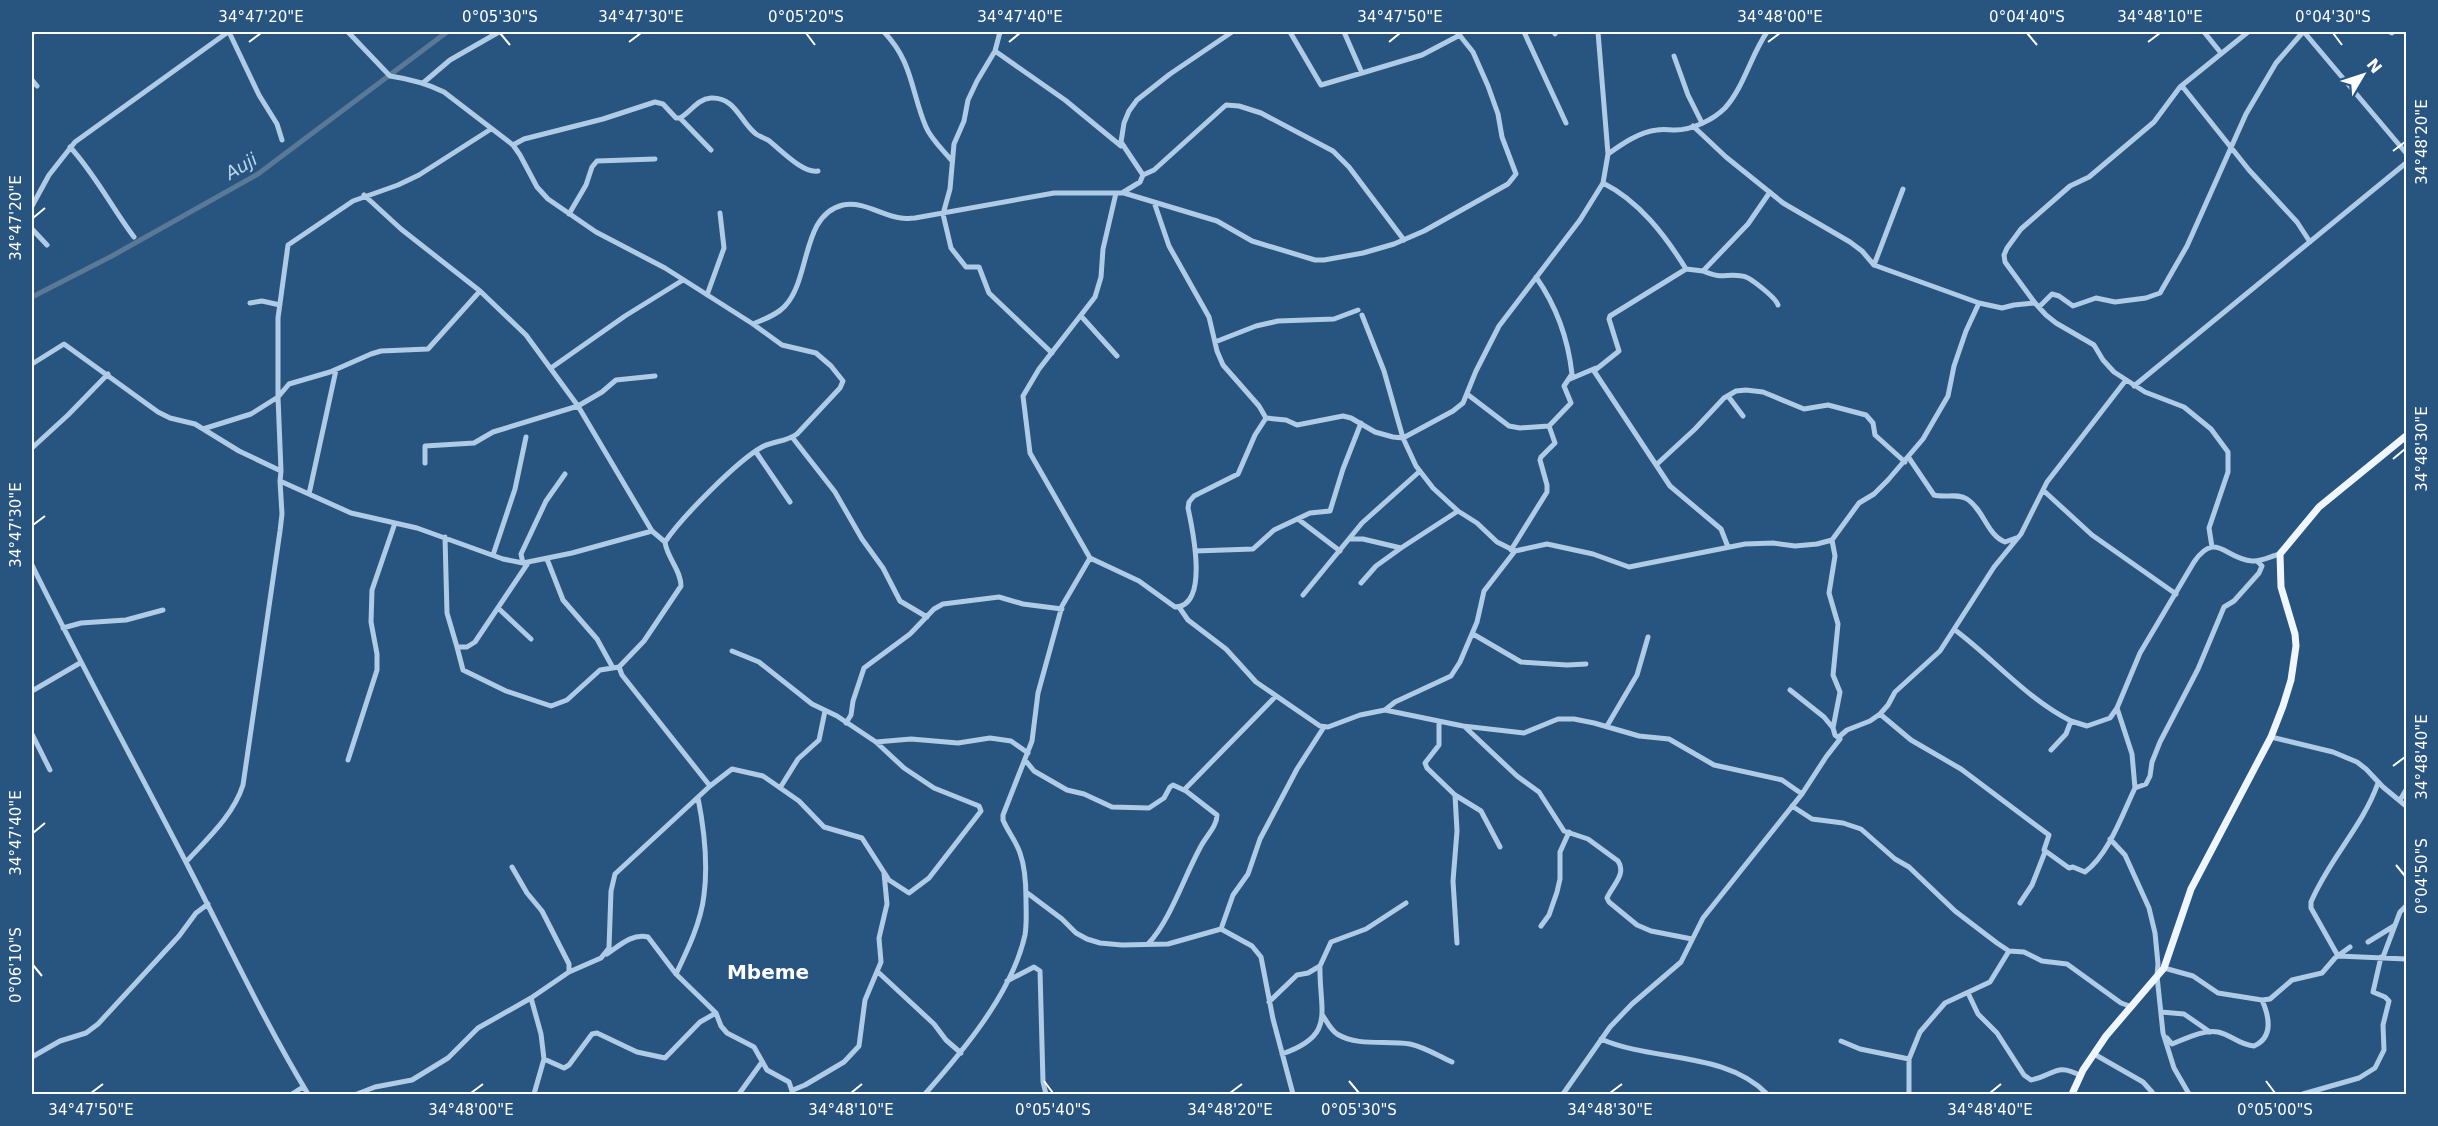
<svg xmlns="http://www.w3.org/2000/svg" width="2438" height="1126" font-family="'DejaVu Sans',sans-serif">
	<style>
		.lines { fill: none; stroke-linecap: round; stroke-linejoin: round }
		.canal { stroke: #5a7997; stroke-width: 5 }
		.minor { stroke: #afcbe5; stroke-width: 5 }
		.major { stroke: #eff6fd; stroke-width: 7 }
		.ticks { fill: none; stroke: #fff; stroke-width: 2 }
		.labels { text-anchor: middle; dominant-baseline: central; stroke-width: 4.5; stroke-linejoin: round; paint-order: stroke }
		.water-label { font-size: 18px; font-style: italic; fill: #bad5ed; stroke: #285480 }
		.quarter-label { font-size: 20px; font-weight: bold; fill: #fff; stroke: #285480 }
		.neatline { fill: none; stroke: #fff; stroke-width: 2 }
		.ticks-label { font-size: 15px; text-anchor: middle; fill: #fff }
	</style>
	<rect width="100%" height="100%" fill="#285480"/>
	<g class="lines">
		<path class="canal" d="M 32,297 L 112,256 L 258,174 L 447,32"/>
		<path class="minor" d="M 229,32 L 259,95 L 277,124 L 282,140
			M 348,32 L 390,76 C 410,79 426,83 444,92 L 513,145 L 520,155 L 537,187 L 548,199 L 596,232 L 665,268 L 753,324 L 782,345 L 816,353 L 831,366 L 843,381 L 840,388 L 797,434 C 786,442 773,441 762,447 C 737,461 681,518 665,542 C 667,558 681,570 681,586 L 644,641 L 619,667 L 622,675 L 710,786 L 615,874 L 611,891 L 609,948 L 601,958 L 569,972 L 531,998 L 541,1034 L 544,1059 L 534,1094
			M 884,32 C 913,62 911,92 926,127 C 931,139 943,150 952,161
			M 1000,32 L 995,51 L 977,81 L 968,100 L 964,121 L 954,144 L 950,189 L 943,214 L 951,248 L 966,267 L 979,267 L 989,293 L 1052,353
			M 1290,32 L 1321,85 L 1362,73
			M 1344,32 L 1362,73 L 1422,55 L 1460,35
			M 1524,32 L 1566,123
			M 1554,32 L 1555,34
			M 2204,32 L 2221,53
			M 2304,32 L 2406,153
			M 2390,32 L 2392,33
			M 32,33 L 32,32
			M 995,51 L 1065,100 L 1121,146
			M 1674,56 L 1688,95 L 1702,123
			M 32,80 L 37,86
			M 423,83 L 450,60 L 499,32
			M 2182,86 L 2249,170 L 2297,222 L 2310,242
			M 680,118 L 711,150
			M 1693,126 L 1726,157 L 1783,203 L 1850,242 L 1862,251 L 1874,265
			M 513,145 L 524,139 L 603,119 L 655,102 L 663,104 L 676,118 L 680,118 C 691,112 697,99 711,98 C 736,97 740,122 756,134 C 759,136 764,138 768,140 C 780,149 803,174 818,171
			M 70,147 C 95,174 112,208 134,237
			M 1608,154 C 1622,144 1639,132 1657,130 C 1663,129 1669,130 1675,130 C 1692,130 1713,120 1725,108 C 1744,87 1751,55 1767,32
			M 1143,175 L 1121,142 L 1124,123 L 1129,111 L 1137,100 L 1170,74 L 1232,32
			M 1603,183 C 1639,201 1665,235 1686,269
			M 1903,189 L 1874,265 L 1979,303 L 2002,308 L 2014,305 L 2035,303
			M 1124,193 L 1217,221 L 1252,241 L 1315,260 L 1324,260 L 1363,253 L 1394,244 L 1424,231 L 1508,184 L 1516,174 L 1502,137 L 1498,114 L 1488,86 L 1473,52 L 1457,32
			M 364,195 L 401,229 L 480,291 L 526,335 L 578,406 L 652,531 L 665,542
			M 32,206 L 49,175 L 75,142 L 228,32
			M 569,214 L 586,185 L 592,167 L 597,161 L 655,159
			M 32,229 L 47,245
			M 1703,271 C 1724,280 1724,273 1742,276 C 1749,276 1776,298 1778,305
			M 707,295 L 724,248 L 720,213
			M 250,303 L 262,301 L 280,305
			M 2039,307 L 2052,294 L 2059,296 L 2073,306 L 2096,298 L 2115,302 L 2146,298 L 2160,293 L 2187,246 L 2246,114 L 2276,63 L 2303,32
			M 1362,315 L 1384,371 L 1403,438 L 1416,466 L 1433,488 L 1458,511 L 1477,523 L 1497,542 L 1515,551
			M 1081,316 L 1117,356
			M 753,324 C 764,319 777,315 785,306 C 811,278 801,215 843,205 C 864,201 882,216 901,218 C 906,219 911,218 915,218 L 1054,193 L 1122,193 L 1140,182 L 1143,175 L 1154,170 L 1226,105 L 1239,106 L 1261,113 L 1333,151 L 1349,167 L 1404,240
			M 1215,342 L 1256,326 L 1278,321 L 1334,319 L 1358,310
			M 32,364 L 64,344 L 158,412 L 170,418 L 195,424 L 239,451 L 281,471 L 280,481 L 351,513 L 417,528 L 503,559 L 523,563 L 572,553 L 652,531
			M 551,368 L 625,316 L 683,280
			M 1570,379 L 1596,368
			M 2134,386 L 2406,163
			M 1467,394 L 1509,426 L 1520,428 L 1549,426 L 1571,403 L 1564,386 L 1572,374 C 1568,338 1557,307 1536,277
			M 1728,396 L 1743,416
			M 1266,418 L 1286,420 L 1297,425 L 1343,416 L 1351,418 L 1375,432 L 1393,437 L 1403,438 L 1453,411 L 1463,403 L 1476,371 L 1499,326 L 1580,220 L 1603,183 L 1608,154 L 1598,32
			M 203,429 L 251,414 L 278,397 L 289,384 L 330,372 L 371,354 L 381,351 L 428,349 L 480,291
			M 792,437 L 835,492 L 862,539 L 883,568 L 900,601 L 927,617
			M 32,448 L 68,415 L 108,374
			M 756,452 L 790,502
			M 1909,458 L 1934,495 C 1945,498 1958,493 1967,499 C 1984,510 1987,535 2005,542 L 2016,538
			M 425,463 L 425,446 L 474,443 L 493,432 L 578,406 L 602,392 L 616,380 L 655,376
			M 1656,465 L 1695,429 L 1724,398 L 1736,391 L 1746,390 L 1763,392 L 1804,409 L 1828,405 L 1866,415 L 1873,423 L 1875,435 L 1905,462
			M 281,471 L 278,397 L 278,318 L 288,245 L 353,201 L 398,185 L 419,175 L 491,129
			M 2044,491 L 2092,535 L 2176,594
			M 309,494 L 336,370
			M 1298,519 L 1340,551
			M 445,537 L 447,613 L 457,647 L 467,647 L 475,642 L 528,563
			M 1350,539 L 1363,539 L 1401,548 L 1458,511
			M 1832,540 L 1835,556 L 1829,593 L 1838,624 L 1833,675 L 1840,692 L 1833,728 L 1835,735 L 1840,739
			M 1728,547 L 1721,529 L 1670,486 L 1594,371 L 1619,351 L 1609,319 L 1610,316 L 1686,269 L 1703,271 L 1748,224 L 1770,192
			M 2212,547 L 2209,528 L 2228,472 L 2228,452 L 2211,429 L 2184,407 L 2145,392 L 2114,372 L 2103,360 L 2094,345 L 2056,323 L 2046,315 L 2035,303 L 2005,262 L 2004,255 L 2007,248 L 2021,229 L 2070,186 L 2089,177 L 2154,122 L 2180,87 L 2248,32
			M 1511,550 L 1547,492 L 1547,485 L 1540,460 L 1541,457 L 1555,443 L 1549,426
			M 1195,551 L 1253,549 L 1274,530 L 1310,513 L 1330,511 L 1343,469 L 1361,423
			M 493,555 L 515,489 L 526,437
			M 1090,558 L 1030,453 L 1023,396 L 1039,369 L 1095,297 L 1101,277 L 1103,249 L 1116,193
			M 547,559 L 563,600 L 597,639 L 613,668
			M 523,563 L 521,554 L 546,501 L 565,474
			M 32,565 C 82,667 137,767 189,868 C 228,944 264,1021 308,1094
			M 1361,583 L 1376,566 L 1401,548
			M 1303,595 L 1362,523 L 1420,471
			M 1179,607 L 1188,620 L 1226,649 L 1256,682 L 1320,726 L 1328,727 L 1360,715 L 1385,710 L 1395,702 L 1451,676 L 1460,662 L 1477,622 L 1484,591 L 1515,551 L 1547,544 L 1593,554 L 1629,567 L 1745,544 L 1773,543 L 1795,546 L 1817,544 L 1832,540 L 1859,503 L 1874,494 L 1888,480 L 1923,439 L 1948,396 L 1954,366 L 1966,331 L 1979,303
			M 498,608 L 531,639
			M 63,628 L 81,623 L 126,620 L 163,610
			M 1955,630 C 1994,659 2027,699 2071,721 L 2066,734 L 2051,750
			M 1473,634 L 1521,662 L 1567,665 L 1586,664
			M 457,647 L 463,670 L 506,691 L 551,706 L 567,700 L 600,670 L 619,667
			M 1790,690 L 1824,717 L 1833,728
			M 32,691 L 80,663
			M 2117,708 L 2132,754 L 2135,788
			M 1385,710 L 1463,726 L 1524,733 L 1558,719 L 1574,719 L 1594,723 L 1639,736 L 1669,739 L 1714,765 L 1782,780 L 1802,794
			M 1880,714 L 1911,740 L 1961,769 L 2049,835 L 2044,850 L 2069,868 L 2073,867 L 2085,872 C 2109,854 2122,815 2135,788 L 2146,784 L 2150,776 L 2152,762 L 2160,742 L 2198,669 L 2224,607 L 2234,601 L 2259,573 L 2262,566 L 2257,561
			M 1439,721 L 1439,745 L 1425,763 L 1427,768 L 1455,795 L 1481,811 L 1500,847
			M 2071,721 L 2087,726 L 2110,718 L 2117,708 L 2140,653 L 2194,562 C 2216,530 2225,559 2252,561 C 2261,562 2271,556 2280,554
			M 846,723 L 851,715 L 853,701 L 864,668 L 910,634 L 934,609 L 943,604 L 999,597 L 1023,604 L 1062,609
			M 1607,726 L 1637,675 L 1648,637
			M 1465,727 L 1517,776 L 1539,792 L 1564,831 L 1588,839 L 1618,861 C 1627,874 1612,886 1607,898 L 1609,902 L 1637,925 L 1651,931 L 1692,939
			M 32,734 L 50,770
			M 2271,737 L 2333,752 L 2357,762 L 2366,769 L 2383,787 L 2406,806
			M 876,742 L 911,739 L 958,743 L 990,738 L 1011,741 L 1028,753
			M 348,760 L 377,670 L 377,654 L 371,622 L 372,590 L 395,523
			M 1025,760 L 1034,771 L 1067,790 L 1084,794 L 1112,807 L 1149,808 L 1164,798 L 1170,787 L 1173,785 L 1186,791 L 1217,815 C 1217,827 1205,837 1200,848 C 1184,877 1170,921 1148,944
			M 710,786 L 732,769 L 763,776 L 799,801 L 824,827 L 862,838 L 889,880 L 909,893 L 929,878 L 981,811 L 979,806 L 934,788 L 904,768 L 876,742 L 837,716 L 812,704 L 759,662 L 732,651
			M 780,788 L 798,759 L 819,740 L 825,711
			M 1186,788 L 1276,696
			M 1455,795 L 1457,831 L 1453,881 L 1457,943
			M 2400,800 L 2406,790
			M 1792,806 L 1812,819 L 1843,823 L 1861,829 L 1895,859 L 1909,867 L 1955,911 L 1997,943 L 2009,951 L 2024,952 L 2042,961 L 2067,964 L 2121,1003 L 2132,1007
			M 2110,839 L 2125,855 L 2149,908 L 2155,933 L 2158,964 L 2157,976 L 2163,1033 L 2174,1068 L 2189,1094
			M 186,862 C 207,839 233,816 243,785 L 280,531 L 282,514 L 280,481
			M 512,867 L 527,893 L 542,911 L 569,964 L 569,972
			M 1026,892 L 1062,919 L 1076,933 L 1087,939 L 1100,943 L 1122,945 L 1168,944 L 1221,929 L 1252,946 L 1261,957 L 1273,1019 L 1293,1094
			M 2020,903 L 2032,885 L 2045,852
			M 1541,926 L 1549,915 L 1557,892 L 1560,879 L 1560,852 L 1569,832
			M 1221,929 L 1233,895 L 1248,874 L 1260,839 L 1297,769 L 1324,727
			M 2368,942 L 2394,926
			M 607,954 C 619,946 632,933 648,937 L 676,974 L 716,1013 L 721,1026 L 727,1033 L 754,1047 L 767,1070 L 789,1082 L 793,1094
			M 2338,956 L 2311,908 L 2311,902 C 2329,859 2363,826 2378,783
			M 2338,956 L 2406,959
			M 2383,957 L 2400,912 L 2406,906
			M 2164,968 L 2193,976 L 2218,993 L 2262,1000 L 2270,999 L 2292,980 L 2322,973 L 2335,958 L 2350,947
			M 878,972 L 934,1024 L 946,1040 L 961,1053
			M 676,974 C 688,949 701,922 704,895 C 708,864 704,828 698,798
			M 1007,981 L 1034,967 L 1040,971 L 1043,1082 L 1046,1094
			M 1968,993 L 1978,1014 L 1997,1033 L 2024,1075 L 2031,1080 C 2055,1075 2056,1062 2081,1076
			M 1269,1002 L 1297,975 L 1308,973 L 1320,966 L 1331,942 L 1366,929 L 1406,903
			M 2161,1012 L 2184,1014 L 2210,1032
			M 1323,1016 C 1327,1022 1331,1030 1337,1034 C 1358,1047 1387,1040 1410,1044 C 1424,1047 1439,1056 1452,1062
			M 2167,1038 L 2172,1044 C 2185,1039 2204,1029 2218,1032 C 2232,1035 2239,1045 2254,1046 C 2274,1037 2269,1016 2262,1000
			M 1601,1039 C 1653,1062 1725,1051 1767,1094
			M 1841,1041 L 1860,1049 L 1909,1059
			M 1282,1054 C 1337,1035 1319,1012 1320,966
			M 2094,1054 L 2143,1082 L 2152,1092
			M 32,1057 L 60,1041 L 86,1033 L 98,1024 L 179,936 L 196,913 L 208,904
			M 544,1059 L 564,1068 L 569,1065 L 592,1034 L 597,1033 L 637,1052 L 665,1058 L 700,1022 L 716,1013
			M 793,1090 L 805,1085 L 844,1062 L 859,1046 L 865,1000 L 881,962 L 879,938 L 887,904 L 884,873
			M 292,1094 L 303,1087
			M 357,1094 L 375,1087 L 412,1080 L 448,1058 L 478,1028 L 531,998
			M 739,1094 L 762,1062
			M 925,1094 C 963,1051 1012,993 1025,935 C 1027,923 1026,911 1026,899 C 1026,884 1025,867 1020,853 C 1016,841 1008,832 1003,820 L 1003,815 L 1032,741 L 1038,693 L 1062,606 L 1090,558 L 1139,581 L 1175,607 C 1210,607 1192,527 1188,508 L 1189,502 L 1194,496 L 1238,474 L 1255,435 L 1266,418 L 1259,406 L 1223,365 L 1217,351 L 1209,317 L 1169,246 L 1154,202
			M 1563,1094 L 1610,1027 L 1632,1004 L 1681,962 L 1703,918 L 1802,794 L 1826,757 L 1840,739 L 1840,736 L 1847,730 L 1870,721 L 1880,714 L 1888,705 L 1895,692 L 1940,651 L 1994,567 L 2021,534 L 2047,482 L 2126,380
			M 1909,1094 L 1909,1059 L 1920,1032 L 1945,1003 L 1990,982 L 2009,951
			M 2303,1094 L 2359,1078 L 2375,1068 L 2384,1050 L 2383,1025 L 2389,1001 L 2385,997 L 2373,992 L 2381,957"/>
		<path class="major" d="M 2072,1094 L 2083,1070 L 2106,1036 L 2164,968 L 2191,889 L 2271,737 L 2283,706 L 2291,680 L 2296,646 L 2295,634 L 2281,587 L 2280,554 L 2319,507 L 2406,436"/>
	</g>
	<path class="ticks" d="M 500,33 L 510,45M 806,33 L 815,45M 2027,33 L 2037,45M 2333,33 L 2342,45M 249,42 L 261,33M 629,42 L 641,33M 1009,42 L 1020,33M 1389,42 L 1400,33M 1768,42 L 1780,33M 2148,42 L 2160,33M 2393,151 L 2405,142M 33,218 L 45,208M 2393,459 L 2405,449M 33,525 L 45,516M 2393,766 L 2405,757M 33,833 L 45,823M 2396,865 L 2405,876M 33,965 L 42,976M 1044,1081 L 1053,1093M 1349,1081 L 1359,1093M 2266,1081 L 2275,1093M 91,1093 L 103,1084M 471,1093 L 483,1084M 851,1093 L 862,1084M 1230,1093 L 1242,1084M 1610,1093 L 1622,1084M 1990,1093 L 2001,1084"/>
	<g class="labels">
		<g class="water-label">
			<text transform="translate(241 166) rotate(-31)">Auji</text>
		</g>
		<g class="quarter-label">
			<text x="768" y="972">Mbeme</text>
		</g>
	</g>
	<rect width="2438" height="1126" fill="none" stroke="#285480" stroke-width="66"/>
	<g transform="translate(2363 75) rotate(51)" stroke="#285480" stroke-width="4.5" paint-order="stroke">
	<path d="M0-4.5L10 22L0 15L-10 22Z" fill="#ffffff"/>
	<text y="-9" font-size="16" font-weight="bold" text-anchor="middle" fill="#ffffff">N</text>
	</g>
	<rect x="33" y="33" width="2372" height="1060" class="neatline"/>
	<g class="ticks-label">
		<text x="261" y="22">34°47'20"E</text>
		<text x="500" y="22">0°05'30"S</text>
		<text x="641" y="22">34°47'30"E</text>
		<text x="806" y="22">0°05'20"S</text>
		<text x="1020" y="22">34°47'40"E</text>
		<text x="1400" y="22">34°47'50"E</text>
		<text x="1780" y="22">34°48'00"E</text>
		<text x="2027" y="22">0°04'40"S</text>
		<text x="2160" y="22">34°48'10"E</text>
		<text x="2333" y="22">0°04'30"S</text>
		<text transform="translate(2422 142) rotate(-90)" y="5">34°48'20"E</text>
		<text transform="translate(16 218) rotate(-90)" y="5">34°47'20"E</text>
		<text transform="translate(2422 449) rotate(-90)" y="5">34°48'30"E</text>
		<text transform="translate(16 525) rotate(-90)" y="5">34°47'30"E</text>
		<text transform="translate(2422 757) rotate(-90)" y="5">34°48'40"E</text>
		<text transform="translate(16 833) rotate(-90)" y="5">34°47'40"E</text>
		<text transform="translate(2422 876) rotate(-90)" y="5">0°04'50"S</text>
		<text transform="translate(16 965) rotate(-90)" y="5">0°06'10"S</text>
		<text x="91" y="1115">34°47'50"E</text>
		<text x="471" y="1115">34°48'00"E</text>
		<text x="851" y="1115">34°48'10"E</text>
		<text x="1053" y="1115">0°05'40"S</text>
		<text x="1230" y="1115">34°48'20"E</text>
		<text x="1359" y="1115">0°05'30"S</text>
		<text x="1610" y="1115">34°48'30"E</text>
		<text x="1990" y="1115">34°48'40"E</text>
		<text x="2275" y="1115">0°05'00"S</text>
	</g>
</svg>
